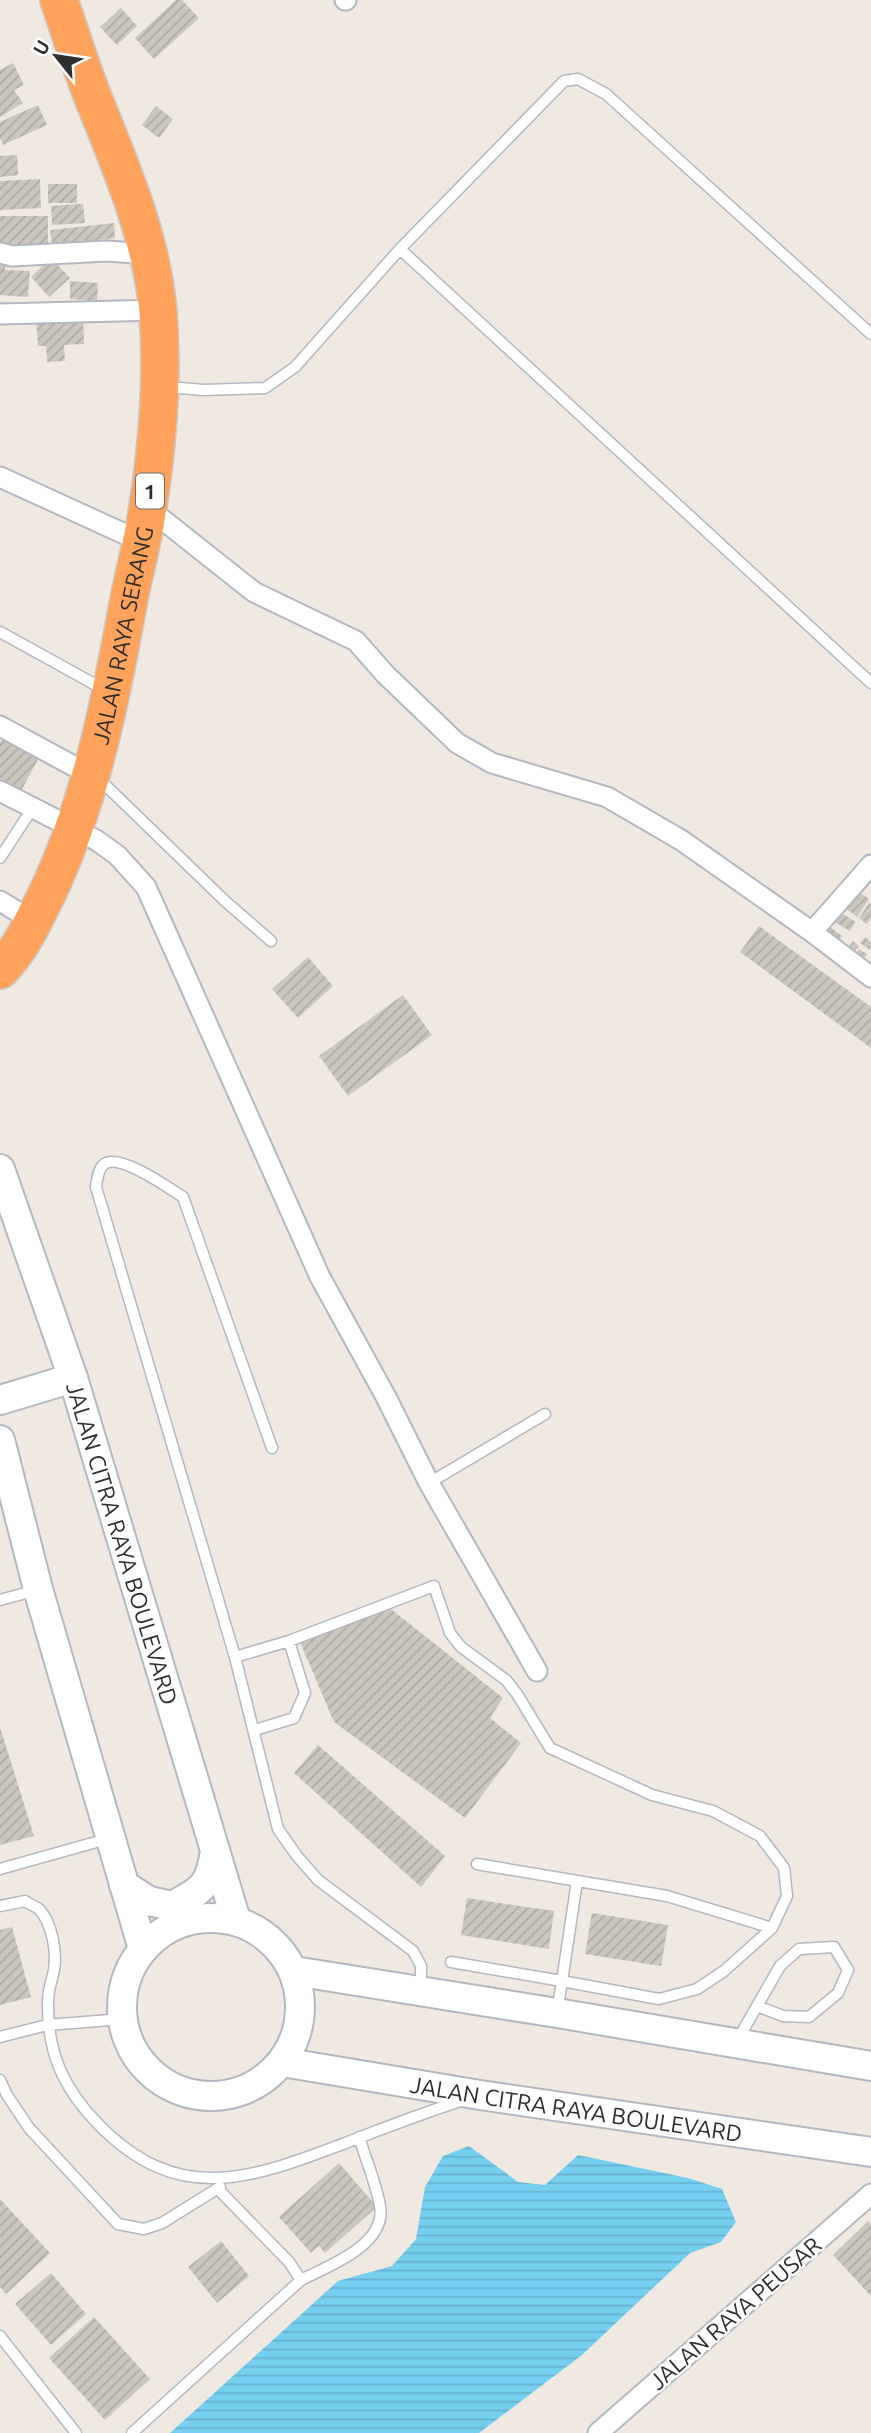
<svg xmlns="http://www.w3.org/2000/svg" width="871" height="2433" font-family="Ubuntu,sans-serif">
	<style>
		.water { fill: url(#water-rules) }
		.building { fill: url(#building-hatch) }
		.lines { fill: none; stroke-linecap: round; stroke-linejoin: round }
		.lane-casing { stroke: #b4b7c1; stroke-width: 13 }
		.street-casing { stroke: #b4b7c1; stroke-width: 23 }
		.secondary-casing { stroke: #b4b7c1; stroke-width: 32 }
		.highway-casing { stroke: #c9c9c9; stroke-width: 40 }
		.lane { stroke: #fff; stroke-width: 10 }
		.street { stroke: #fff; stroke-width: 19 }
		.secondary { stroke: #fff; stroke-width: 28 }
		.highway { stroke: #ffa35c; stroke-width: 37 }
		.labels { text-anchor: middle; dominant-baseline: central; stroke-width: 5; stroke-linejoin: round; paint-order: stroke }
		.shield { fill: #fff; stroke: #6d6d6d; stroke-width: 2 }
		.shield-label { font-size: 21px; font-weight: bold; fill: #2e2e2e }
		.street-label { font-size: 23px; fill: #2e2e2e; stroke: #fff }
	</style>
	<defs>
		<pattern id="water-rules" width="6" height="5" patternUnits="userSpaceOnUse" patternTransform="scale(1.75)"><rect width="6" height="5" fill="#75cff0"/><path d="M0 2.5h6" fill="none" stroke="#66b2ce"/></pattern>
		<pattern id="building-hatch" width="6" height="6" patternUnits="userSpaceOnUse" patternTransform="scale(1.75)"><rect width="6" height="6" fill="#cbc7bf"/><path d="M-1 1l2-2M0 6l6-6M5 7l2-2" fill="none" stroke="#afaba4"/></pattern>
	</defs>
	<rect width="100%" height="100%" fill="#efe9e1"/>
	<path class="water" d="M 469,2146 L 518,2182 L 545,2185 L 578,2155 L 688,2178 L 722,2189 L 736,2222 L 721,2242 L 690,2253 L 582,2355 L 479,2433 L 170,2433 L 338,2281 L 392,2266 L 416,2239 L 425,2187 L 443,2156 Z"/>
	<path class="building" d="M 176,0 L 182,0 L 199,18 L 154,59 L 135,38 Z
		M 121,8 L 137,26 L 117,45 L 100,27 Z
		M 13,63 L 24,85 L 14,90 L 23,103 L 0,117 L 0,70 Z
		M 38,105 L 47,125 L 3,145 L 0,138 L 0,122 Z
		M 156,106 L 173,119 L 159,138 L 142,125 Z
		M 17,155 L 18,175 L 0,177 L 0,156 Z
		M 40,179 L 41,208 L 0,210 L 0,181 Z
		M 48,184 L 77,184 L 77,203 L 48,203 Z
		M 77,204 L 83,204 L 85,223 L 52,225 L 51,206 Z
		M 0,216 L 48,216 L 48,248 L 0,248 Z
		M 114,223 L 115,238 L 52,245 L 50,230 Z
		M 51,258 L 70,278 L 49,297 L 31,277 Z
		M 0,259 L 6,260 L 5,270 L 30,271 L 28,297 L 0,295 Z
		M 70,281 L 98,283 L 97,301 L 70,299 Z
		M 83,316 L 84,344 L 64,345 L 65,361 L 47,362 L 46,346 L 38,346 L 36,318 Z
		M 6,732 L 42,752 L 21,791 L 0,780 L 0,743 Z
		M 856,890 L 869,899 L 857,917 L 844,907 Z
		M 869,903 L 871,904 L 871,917 L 867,924 L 859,918 Z
		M 838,911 L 856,922 L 850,931 L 833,921 Z
		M 759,926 L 871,1007 L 871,1048 L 740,952 Z
		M 830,927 L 842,936 L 837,944 L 825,935 Z
		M 865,937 L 871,942 L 870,950 L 860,943 Z
		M 853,941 L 859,946 L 851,956 L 845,952 Z
		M 859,949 L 867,954 L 862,962 L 853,957 Z
		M 308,957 L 333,986 L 298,1018 L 272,989 Z
		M 403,995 L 432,1035 L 348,1096 L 319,1056 Z
		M 386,1605 L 503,1698 L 490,1718 L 521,1743 L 465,1818 L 334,1722 L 300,1642 Z
		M 0,1727 L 34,1836 L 0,1845 Z
		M 318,1745 L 445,1856 L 421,1887 L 294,1773 Z
		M 467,1898 L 554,1911 L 549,1949 L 461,1935 Z
		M 592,1913 L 668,1925 L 661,1966 L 585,1954 Z
		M 12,1927 L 31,1997 L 0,2005 L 0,1930 Z
		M 339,2163 L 377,2207 L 325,2253 L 319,2246 L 311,2253 L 279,2217 Z
		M 0,2199 L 50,2253 L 6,2294 L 0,2287 Z
		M 868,2221 L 871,2224 L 871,2296 L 833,2255 Z
		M 221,2241 L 249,2276 L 217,2303 L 188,2267 Z
		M 51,2273 L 86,2314 L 51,2345 L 15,2304 Z
		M 94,2317 L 150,2379 L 105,2420 L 49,2358 Z"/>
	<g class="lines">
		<g class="lane-casing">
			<path id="lane" d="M 400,249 L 871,683
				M 168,387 L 204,390 L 265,388 L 295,367 L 400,249 L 564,81 L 578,79 L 606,94 L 871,334
				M 0,632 L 105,690
				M 99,779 L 225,901 L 271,941
				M 0,858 L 32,809
				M 272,1448 L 183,1197 C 169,1188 117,1151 103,1165 C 98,1170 97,1180 96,1187 L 235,1657 L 278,1829 L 297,1856 L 318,1880 L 413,1951 L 421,1966 L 421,1988
				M 429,1483 L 545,1414
				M 0,1600 L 37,1590
				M 235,1657 L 289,1641 L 434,1586 L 450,1633 L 461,1647 L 506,1680 L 517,1694 L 550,1748 L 652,1795 L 713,1811 L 760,1836 L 784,1868 L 787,1896 L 772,1928 L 724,1971 L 697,1989 L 659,1999 L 562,1981 L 557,2012
				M 255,1730 L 294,1718 L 305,1693 L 289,1641
				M 477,1864 L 667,1896 L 772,1928
				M 0,1869 L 107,1839
				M 0,1906 L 25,1901 C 29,1904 35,1906 39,1909 C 52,1923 57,1951 54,1970 C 52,1980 48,1990 48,2001 C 47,2052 63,2088 98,2124 C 180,2208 253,2178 348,2142 C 386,2127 424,2113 463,2100
				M 451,1962 L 562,1981 L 577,1881
				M 0,2037 L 47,2025 L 123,2019
				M 737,2041 L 780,1966 L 799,1949 L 834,1947 L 848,1970 L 838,1993 L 809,2017 L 783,2016 L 757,2006
				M 0,2080 L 7,2095 L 29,2128 L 118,2224 L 144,2229 L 162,2223 L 220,2187
				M 301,2280 C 328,2266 387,2245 380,2206 C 376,2183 366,2160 359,2137
				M 0,2336 L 76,2433
				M 132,2433 L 301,2280 L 289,2262 L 218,2189"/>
		</g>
		<g class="street-casing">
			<path id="street" d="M 345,0 L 346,0
				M 0,253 L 12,256 L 107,251 L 148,254
				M 0,314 L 158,310
				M 0,477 L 140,541
				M 148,508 L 254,592 L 356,641 L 385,674 L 457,743 L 492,763 L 607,797 L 681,840 L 812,932 L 871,977
				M 0,726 L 90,775
				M 0,791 L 96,840 L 117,855 L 146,887 L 320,1277 L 386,1397 L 429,1483 L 537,1671
				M 0,901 L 33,921
				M 812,932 L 871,865
				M 598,2433 L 871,2194"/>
		</g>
		<g class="secondary-casing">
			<g id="secondary">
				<path id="s1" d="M 0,1169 L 73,1378 L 236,1920"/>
				<path d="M 0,1400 L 73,1378"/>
				<path d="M 0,1440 L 38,1589 L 143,1949"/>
				<path d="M 124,1885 L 149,1901 L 172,1906 C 203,1890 210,1885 215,1851"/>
				<circle cx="211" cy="2007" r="89"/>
				<path d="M 294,1971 L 557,2013 L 871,2066"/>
				<path id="s2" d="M 282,2062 L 480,2095 L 871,2152"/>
			</g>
		</g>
		<g class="highway-casing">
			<g id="highway">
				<path id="s3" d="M 0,970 C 18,952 29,930 40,908 C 89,812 110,704 129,599 C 135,568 144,537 148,506 C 158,442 163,376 158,311 C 151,235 120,165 92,95 C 80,64 70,32 59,0"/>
			</g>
		</g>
		<use href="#lane" class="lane"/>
		<use href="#street" class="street"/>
		<use href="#secondary" class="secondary"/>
		<use href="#highway" class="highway"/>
	</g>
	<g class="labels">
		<rect class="shield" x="136" y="473.5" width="28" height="35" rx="5"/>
		<g class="shield-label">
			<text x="150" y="491">1</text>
		</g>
		<g class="street-label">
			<text stroke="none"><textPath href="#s3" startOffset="360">JALAN RAYA SERANG</textPath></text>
			<text stroke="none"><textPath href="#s1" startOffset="394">JALAN CITRA RAYA BOULEVARD</textPath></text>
			<text stroke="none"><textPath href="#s2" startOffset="298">JALAN CITRA RAYA BOULEVARD</textPath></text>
			<text transform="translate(735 2313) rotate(-41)">JALAN RAYA PEUSAR</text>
		</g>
	</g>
	<g transform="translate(56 56) rotate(300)" stroke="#ffffff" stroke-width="5" paint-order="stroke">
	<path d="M0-5L12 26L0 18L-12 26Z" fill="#2e2e2e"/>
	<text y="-10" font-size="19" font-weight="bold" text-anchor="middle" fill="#2e2e2e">U</text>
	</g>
</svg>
